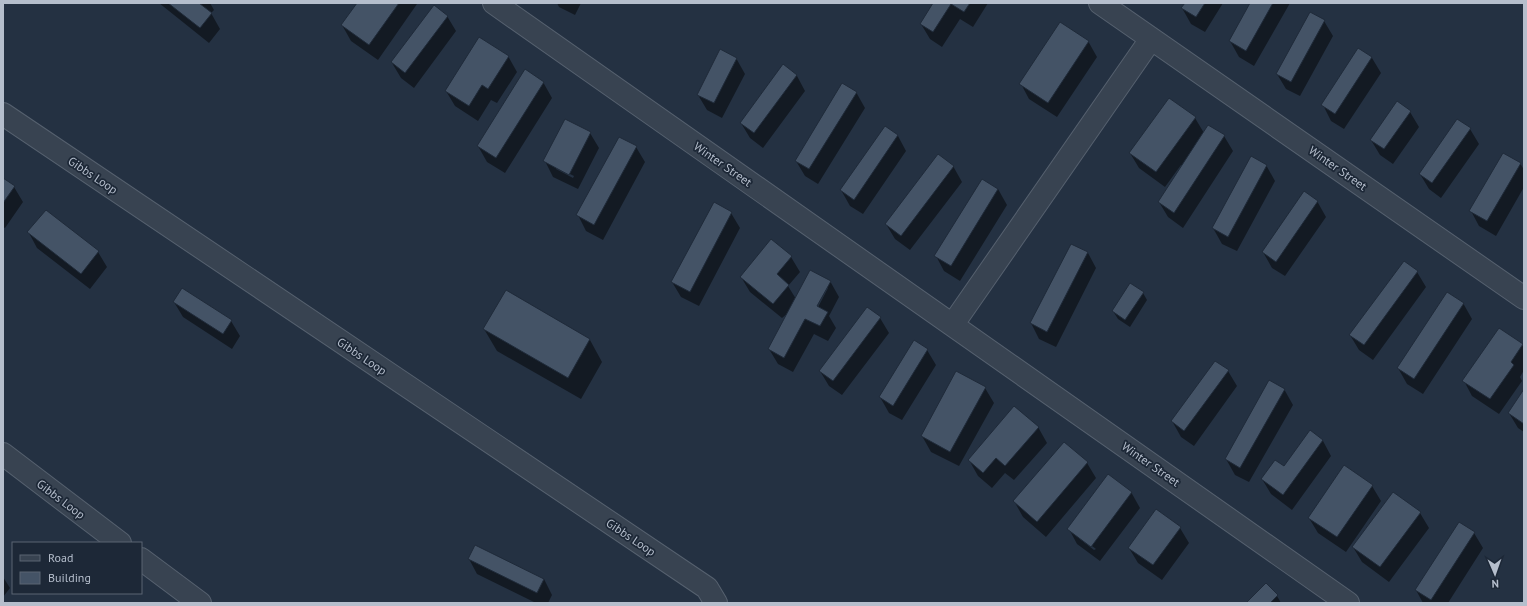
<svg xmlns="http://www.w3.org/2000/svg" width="1527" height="606" font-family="'PT Sans',sans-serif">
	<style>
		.shadow { fill: #0007; fill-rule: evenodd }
		.building { fill: #445366; stroke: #1f2a39 }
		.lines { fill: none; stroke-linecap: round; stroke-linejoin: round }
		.minor-casing { stroke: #56616f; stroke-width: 24 }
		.minor { stroke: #384351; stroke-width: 22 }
		.labels { text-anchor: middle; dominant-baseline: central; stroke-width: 3.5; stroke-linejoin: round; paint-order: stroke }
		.street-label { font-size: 12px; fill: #b5becc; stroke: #1d2837 }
	</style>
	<rect width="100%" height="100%" fill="#243142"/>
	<path class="shadow" d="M 159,3 L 210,3 L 214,10 L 211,13 L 220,29 L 209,43 Z
		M 358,3 L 417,4 L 378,60 L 351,41 L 342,25 Z
		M 557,3 L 581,3 L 575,15 L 559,7 Z
		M 934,3 L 988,3 L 973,27 L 960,19 L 942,47 L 930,39 L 921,24 Z
		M 1186,3 L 1223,3 L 1205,32 L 1191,24 L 1182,8 Z
		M 1251,3 L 1290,3 L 1254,66 L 1239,57 L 1230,41 Z
		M 447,16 L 456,31 L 414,88 L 401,78 L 392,63 Z
		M 1324,21 L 1333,36 L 1300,96 L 1286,89 L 1277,74 Z
		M 1088,41 L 1097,57 L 1057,117 L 1029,99 L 1021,84 Z
		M 1359,49 L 1372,58 L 1381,73 L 1344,129 L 1331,121 L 1323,105 Z
		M 508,56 L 517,72 L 497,103 L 491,100 L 478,121 L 455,106 L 446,91 Z
		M 736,58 L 745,74 L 722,118 L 707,110 L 698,95 Z
		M 784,66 L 797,76 L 805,91 L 763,148 L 750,138 L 741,123 Z
		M 543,82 L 552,98 L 505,173 L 487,162 L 478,146 Z
		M 856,92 L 865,108 L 818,184 L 805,176 L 796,161 Z
		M 1169,99 L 1195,118 L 1204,133 L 1224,136 L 1233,151 L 1183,228 L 1168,217 L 1159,202 L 1183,166 L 1181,165 L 1165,187 L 1139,168 L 1130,153 Z
		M 1410,112 L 1419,127 L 1393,164 L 1380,155 L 1371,140 Z
		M 885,127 L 898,136 L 906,151 L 863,214 L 850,206 L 841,190 Z
		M 1470,129 L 1479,144 L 1441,198 L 1429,189 L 1420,174 Z
		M 590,133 L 599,148 L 578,189 L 553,177 L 545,161 ZM 556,167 L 574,176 L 573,178 L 556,169 Z
		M 620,138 L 636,147 L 645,162 L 603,240 L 586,231 L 578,215 Z
		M 1520,163 L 1524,170 L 1524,187 L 1496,236 L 1479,226 L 1471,211 Z
		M 1266,165 L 1275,181 L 1237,251 L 1222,244 L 1213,228 Z
		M 953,166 L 962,182 L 910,250 L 895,239 L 886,224 Z
		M 3,179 L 14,187 L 23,202 L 5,228 L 3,227 Z
		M 998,189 L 1007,205 L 960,281 L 944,271 L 936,256 Z
		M 1317,201 L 1326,217 L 1285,276 L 1272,268 L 1263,252 Z
		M 46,211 L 98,252 L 107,267 L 90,289 L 37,248 L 29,233 Z
		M 731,213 L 740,228 L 699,306 L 681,297 L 672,282 Z
		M 1072,245 L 1088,253 L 1096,268 L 1056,347 L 1039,339 L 1031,323 Z
		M 791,257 L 800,272 L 788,286 L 796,299 L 830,281 L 839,297 L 829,316 L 836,328 L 828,341 L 814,334 L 793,372 L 778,364 L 769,349 L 788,313 L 782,318 L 750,292 L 741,277 ZM 826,288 L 828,288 L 816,311 L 814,310 Z
		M 1417,272 L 1426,287 L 1373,360 L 1359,350 L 1350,335 Z
		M 182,289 L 231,321 L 240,336 L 232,349 L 183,317 L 174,302 Z
		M 506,291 L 590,340 L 602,362 L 581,399 L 497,351 L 484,329 Z
		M 1143,293 L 1147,300 L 1130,327 L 1118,319 L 1113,311 Z
		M 1463,303 L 1472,319 L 1423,394 L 1407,384 L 1398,368 Z
		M 880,318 L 889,333 L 842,395 L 829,386 L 820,371 Z
		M 1522,345 L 1524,348 L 1524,370 L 1520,377 L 1522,381 L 1499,414 L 1472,396 L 1464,381 Z
		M 927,350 L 936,365 L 902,420 L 889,413 L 880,397 Z
		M 1228,371 L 1237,386 L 1194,446 L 1181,437 L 1172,421 Z
		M 985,388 L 994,403 L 959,466 L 931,452 L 922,436 Z
		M 1284,389 L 1293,405 L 1249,482 L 1235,475 L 1226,459 Z
		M 1524,391 L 1524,432 L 1518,428 L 1509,413 Z
		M 1038,427 L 1047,443 L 1014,480 L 1005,473 L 992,488 L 978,476 L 969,460 Z
		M 1310,432 L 1323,441 L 1331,456 L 1292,510 L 1271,494 L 1262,479 L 1284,468 Z
		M 1087,463 L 1096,478 L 1046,537 L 1023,517 L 1014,501 Z
		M 1372,486 L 1381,501 L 1346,552 L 1318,533 L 1309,518 Z
		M 1131,492 L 1140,508 L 1100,561 L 1077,544 L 1069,529 ZM 1080,537 L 1096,549 L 1094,550 L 1080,539 Z
		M 1420,513 L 1429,528 L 1389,582 L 1362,562 L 1353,547 Z
		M 1180,528 L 1189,543 L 1162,580 L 1138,563 L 1129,548 Z
		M 1474,533 L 1483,548 L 1448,603 L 1423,603 L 1416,590 Z
		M 469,559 L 544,579 L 552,595 L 548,603 L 536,603 L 477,574 Z
		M 3,577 L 10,588 L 3,597 Z
		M 1277,596 L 1281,603 L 1247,603 Z"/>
	<path class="building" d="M 168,3 L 199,3 L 212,13 L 200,28 Z
		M 357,3 L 399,3 L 369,45 L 341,25 Z
		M 933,3 L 970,3 L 964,12 L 951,4 L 933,32 L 920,24 Z
		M 1185,3 L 1205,3 L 1196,17 L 1181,8 Z
		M 1250,3 L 1273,3 L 1246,51 L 1229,41 Z
		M 434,5 L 448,16 L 405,73 L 391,62 Z
		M 1310,12 L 1325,20 L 1291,82 L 1276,74 Z
		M 1060,22 L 1089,41 L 1048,103 L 1019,84 Z
		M 479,37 L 509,56 L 488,89 L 482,85 L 469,106 L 445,91 Z
		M 1358,48 L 1372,57 L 1335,114 L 1321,105 Z
		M 720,49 L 737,58 L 714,103 L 697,95 Z
		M 783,64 L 797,75 L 754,133 L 740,123 Z
		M 525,69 L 544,82 L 496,158 L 477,146 Z
		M 842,83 L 857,92 L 809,169 L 795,161 Z
		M 1169,98 L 1196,117 L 1156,172 L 1129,153 Z
		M 1397,101 L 1411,111 L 1384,149 L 1370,140 Z
		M 565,119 L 591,132 L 569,175 L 543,161 Z
		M 1457,119 L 1471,128 L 1432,183 L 1419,174 Z
		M 1208,125 L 1225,135 L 1174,213 L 1158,202 Z
		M 885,126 L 898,135 L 854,200 L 840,190 Z
		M 619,137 L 637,146 L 594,225 L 576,215 Z
		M 1503,153 L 1521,163 L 1487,221 L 1469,211 Z
		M 938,154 L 954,166 L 901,236 L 885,224 Z
		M 1251,156 L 1267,165 L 1228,237 L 1212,228 Z
		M 3,178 L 15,186 L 3,203 Z
		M 982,179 L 998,189 L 951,266 L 934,256 Z
		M 1304,191 L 1318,201 L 1276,262 L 1262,252 Z
		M 714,202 L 732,212 L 690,292 L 671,282 Z
		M 46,210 L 99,251 L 81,274 L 27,232 Z
		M 771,239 L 792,256 L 777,274 L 789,285 L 773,304 L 740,277 Z
		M 1071,244 L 1088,252 L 1047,332 L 1030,323 Z
		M 1404,261 L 1418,271 L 1364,345 L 1349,335 Z
		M 810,270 L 831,281 L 817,306 L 828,312 L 820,326 L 805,319 L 784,358 L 768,349 Z
		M 1130,283 L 1144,292 L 1125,320 L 1112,311 Z
		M 182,288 L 232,320 L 223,334 L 173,302 Z
		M 506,290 L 590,339 L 568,378 L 483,329 Z
		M 1447,292 L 1464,303 L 1414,379 L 1397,368 Z
		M 867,307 L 881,317 L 833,381 L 819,371 Z
		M 1499,328 L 1523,344 L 1511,362 L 1514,365 L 1490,399 L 1462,381 Z
		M 914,340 L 928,349 L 893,406 L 879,397 Z
		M 1215,361 L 1229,370 L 1184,431 L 1171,421 Z
		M 956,371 L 986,387 L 950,452 L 921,436 Z
		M 1269,380 L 1285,389 L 1240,468 L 1225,459 Z
		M 1524,389 L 1524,424 L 1508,413 Z
		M 1014,406 L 1039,427 L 1005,466 L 996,458 L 983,473 L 968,460 Z
		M 1310,430 L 1323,440 L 1283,495 L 1261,479 L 1275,460 L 1284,466 Z
		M 1064,442 L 1088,462 L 1037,522 L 1013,501 Z
		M 1344,465 L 1373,485 L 1337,537 L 1308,518 Z
		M 1108,474 L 1132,492 L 1091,547 L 1067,529 Z
		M 1393,492 L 1421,512 L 1380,567 L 1352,547 Z
		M 1156,509 L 1181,527 L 1153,565 L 1128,548 Z
		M 1459,522 L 1475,532 L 1431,600 L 1415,590 Z
		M 475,545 L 544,579 L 537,593 L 468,559 Z
		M 1266,583 L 1278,595 L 1270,603 L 1246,603 Z"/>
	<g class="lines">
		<g class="minor-casing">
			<path id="minor" d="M 494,3 L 1348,603
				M 1100,3 L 1524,298
				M 3,114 L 707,588 L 716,603
				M 953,324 L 1151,39
				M 3,454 L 120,543
				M 141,559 L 200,603"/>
		</g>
		<use href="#minor" class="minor"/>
	</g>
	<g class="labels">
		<g class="street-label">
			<text transform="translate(723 164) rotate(35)">Winter Street</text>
			<text transform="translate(1338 168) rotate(35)">Winter Street</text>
			<text transform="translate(93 175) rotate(34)">Gibbs Loop</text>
			<text transform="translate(362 356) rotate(34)">Gibbs Loop</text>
			<text transform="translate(1151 464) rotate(35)">Winter Street</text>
			<text transform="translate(61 499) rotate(37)">Gibbs Loop</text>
			<text transform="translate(631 537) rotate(34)">Gibbs Loop</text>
		</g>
	</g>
	<rect width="1527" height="606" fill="none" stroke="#b5becc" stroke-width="8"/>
	<rect x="12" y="542" width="130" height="52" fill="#1d2837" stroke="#5a6473"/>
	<rect x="20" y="555" width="20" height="6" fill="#384351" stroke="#5a6473"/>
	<text x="48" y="562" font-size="12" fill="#b5becc">Road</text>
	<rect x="20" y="572" width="20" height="12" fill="#445366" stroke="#5a6473"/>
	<text x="48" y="582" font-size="12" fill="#b5becc">Building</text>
	<g transform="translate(1495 574) rotate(178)" stroke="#1d2837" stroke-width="3" paint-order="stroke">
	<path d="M0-3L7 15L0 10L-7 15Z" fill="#b5becc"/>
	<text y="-6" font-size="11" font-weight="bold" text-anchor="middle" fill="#b5becc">N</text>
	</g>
</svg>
